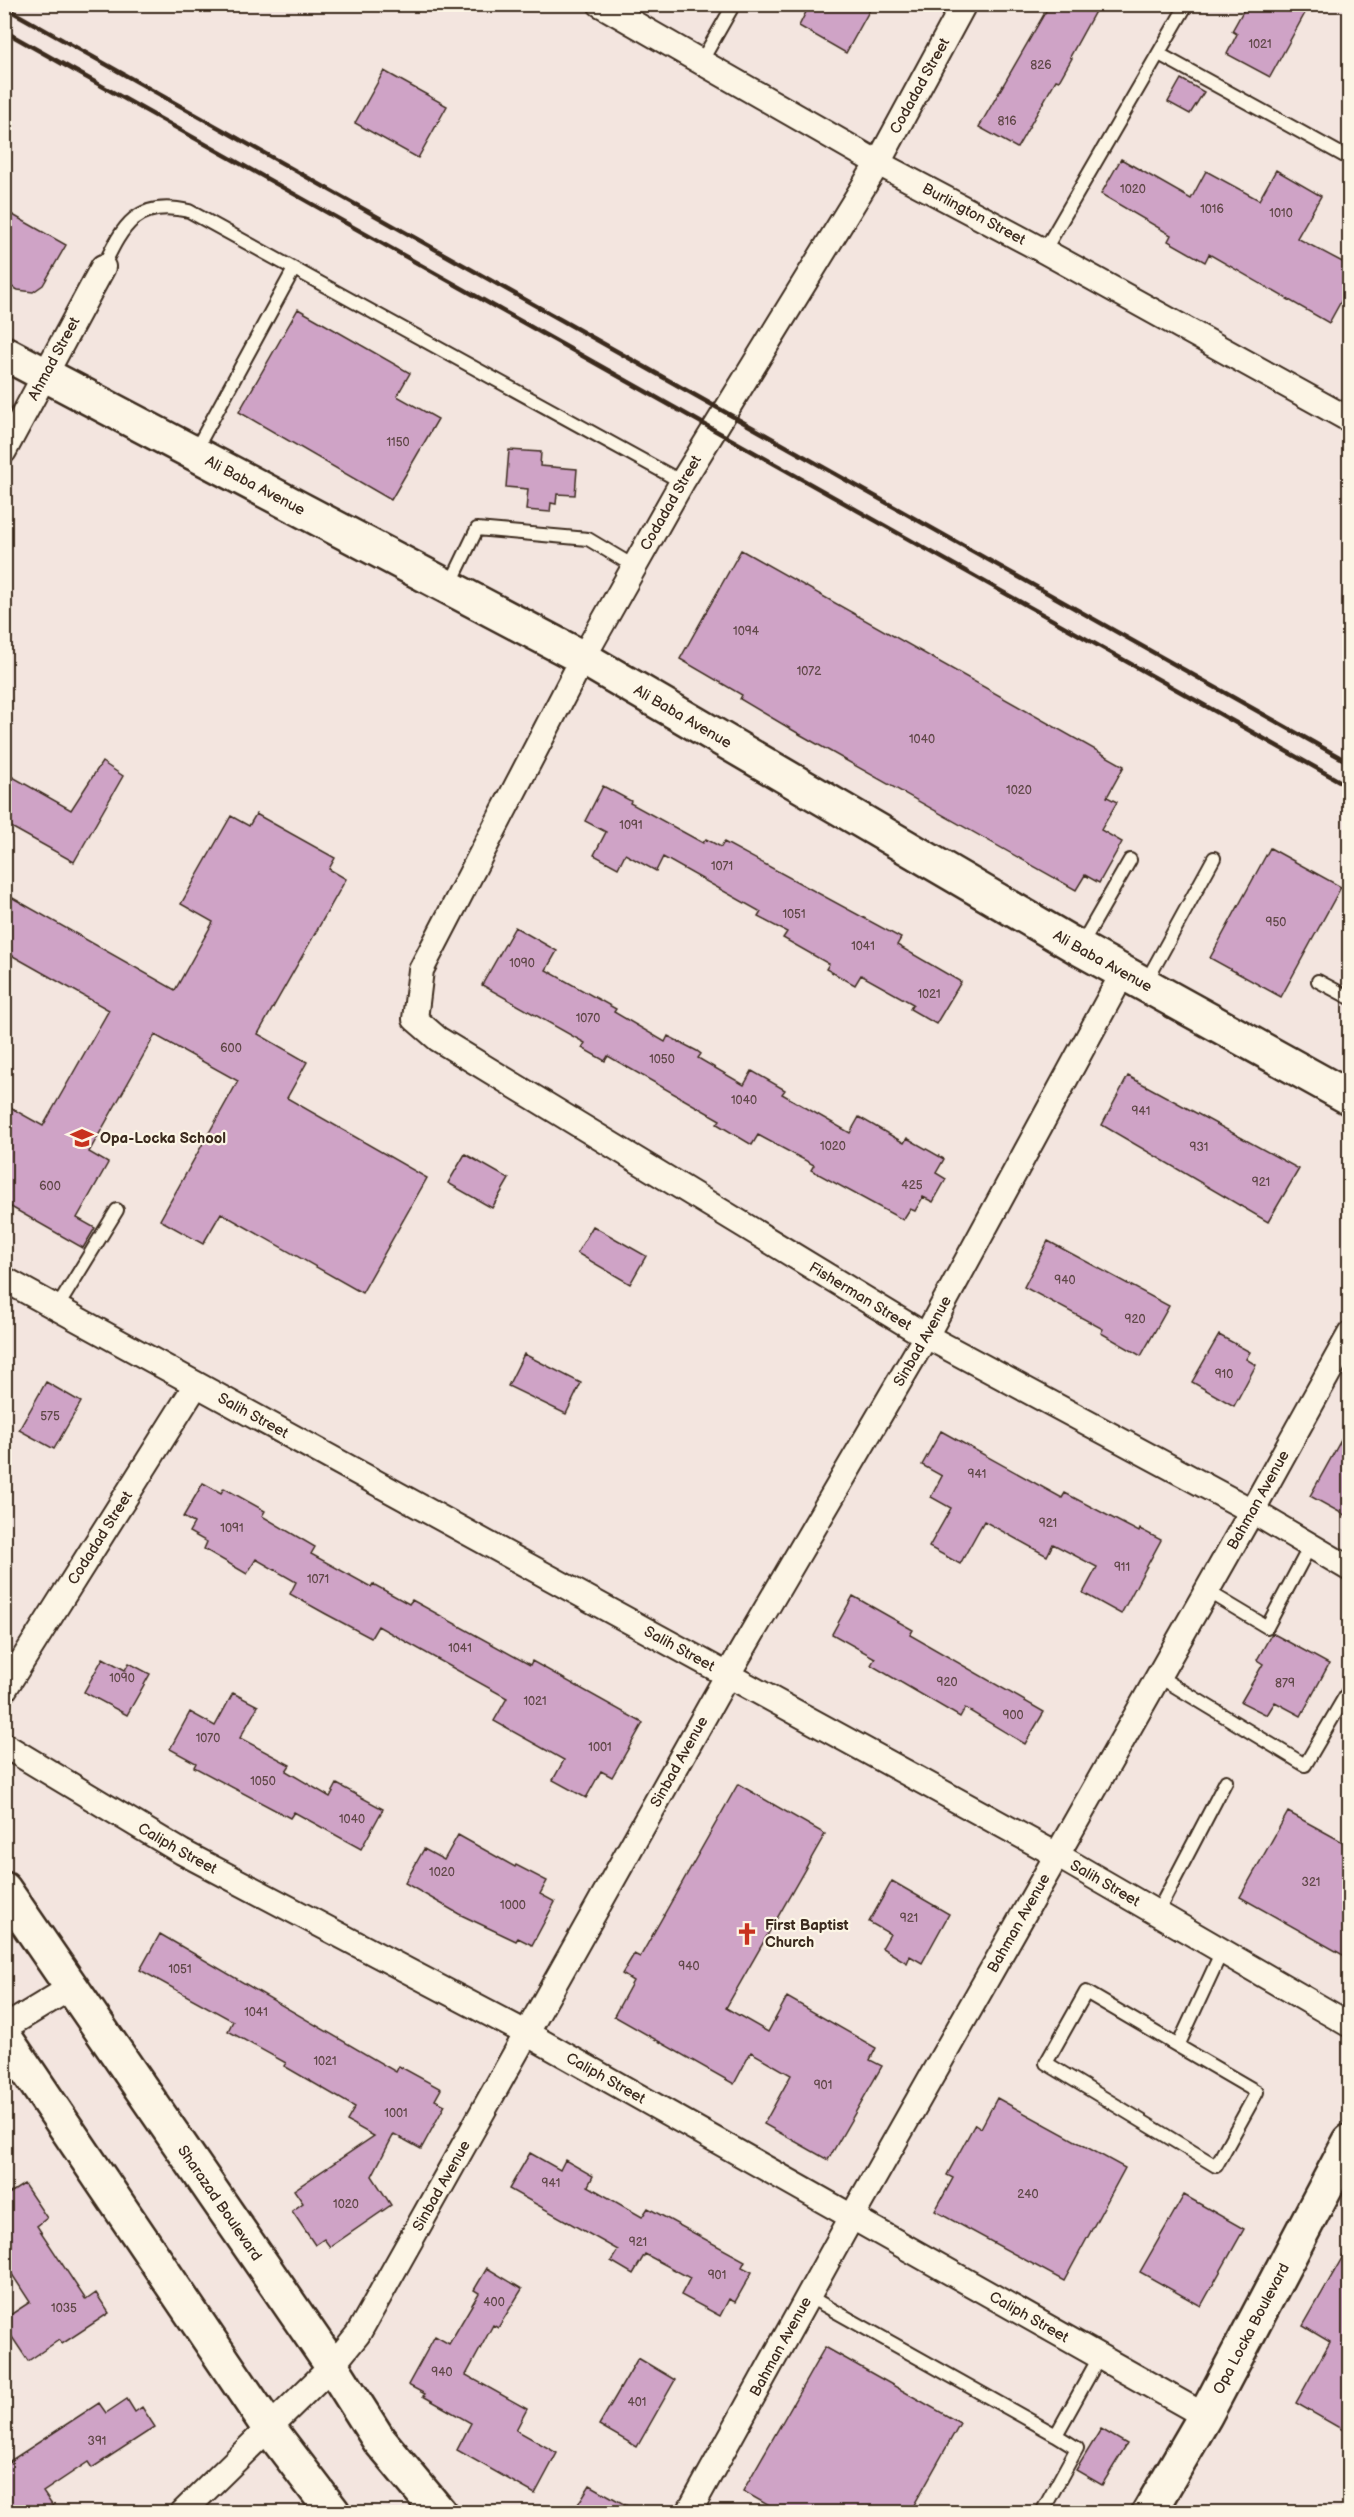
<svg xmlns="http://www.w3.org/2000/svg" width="1354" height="2517" font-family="'Balsamiq Sans',sans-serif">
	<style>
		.building { fill: #cfa3c6; stroke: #3b2a1e; stroke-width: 1.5 }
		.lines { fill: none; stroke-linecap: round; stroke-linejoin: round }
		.lane-casing { stroke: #3b2a1e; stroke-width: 16 }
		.street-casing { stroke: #3b2a1e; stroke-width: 28 }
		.secondary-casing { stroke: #3b2a1e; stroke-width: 38 }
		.lane { stroke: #fcf5e5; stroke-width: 12 }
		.street { stroke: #fcf5e5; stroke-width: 24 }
		.secondary { stroke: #fcf5e5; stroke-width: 33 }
		.rail { stroke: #3b2a1e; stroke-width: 4.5 }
		.labels { text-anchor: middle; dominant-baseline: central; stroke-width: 4.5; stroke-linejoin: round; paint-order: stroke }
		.number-label { font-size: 12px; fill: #604848 }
		.street-label { font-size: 15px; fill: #3b2a1e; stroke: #fcf5e5 }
		.poi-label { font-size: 15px; font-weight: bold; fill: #3b2a1e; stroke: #fcf5e5; text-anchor: start }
	</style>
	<rect width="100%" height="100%" fill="#f3e5df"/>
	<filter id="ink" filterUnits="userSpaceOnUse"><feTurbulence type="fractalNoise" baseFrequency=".0167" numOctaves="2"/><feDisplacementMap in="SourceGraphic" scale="12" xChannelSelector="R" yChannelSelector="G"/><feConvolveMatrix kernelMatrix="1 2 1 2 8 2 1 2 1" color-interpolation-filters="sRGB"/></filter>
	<g filter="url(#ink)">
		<path class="building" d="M 810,4 L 873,4 L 846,53 L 799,26 Z
			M 1050,4 L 1099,4 L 1070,57 L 1072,58 L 1059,81 L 1056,80 L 1017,148 L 979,127 Z
			M 1247,4 L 1310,4 L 1270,77 L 1227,54 L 1237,34 L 1232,31 Z
			M 384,71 L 447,106 L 418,158 L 355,123 Z
			M 1181,79 L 1204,92 L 1190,114 L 1168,102 Z
			M 1121,159 L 1191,199 L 1206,171 L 1259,200 L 1276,170 L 1321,196 L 1297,238 L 1350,266 L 1350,285 L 1329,323 L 1209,254 L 1205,262 L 1168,241 L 1171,235 L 1101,194 Z
			M 4,210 L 66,245 L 43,285 L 33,292 L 18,290 L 4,283 Z
			M 298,309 L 410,373 L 397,396 L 438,419 L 391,500 L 239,412 Z
			M 509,450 L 541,452 L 540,466 L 577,469 L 575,495 L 557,494 L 556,504 L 551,503 L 550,512 L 526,510 L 528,489 L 506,487 Z
			M 741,550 L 1124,766 L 1107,797 L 1117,802 L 1101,830 L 1122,842 L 1099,883 L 1085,875 L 1076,890 L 801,735 L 740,699 L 742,695 L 680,659 Z
			M 102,762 L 123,776 L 74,862 L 4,823 L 4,772 L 71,810 Z
			M 603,786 L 631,801 L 630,803 L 703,843 L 706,839 L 721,847 L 724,842 L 901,938 L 897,945 L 961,982 L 936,1024 L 910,1009 L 913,1004 L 861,975 L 855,985 L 826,969 L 829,964 L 783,938 L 787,932 L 758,917 L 761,912 L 663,857 L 656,871 L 625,854 L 618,868 L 594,855 L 606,832 L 585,821 Z
			M 256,814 L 335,858 L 329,869 L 346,879 L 258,1034 L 307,1062 L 287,1098 L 427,1178 L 362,1293 L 221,1213 L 203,1244 L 160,1220 L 238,1081 L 155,1035 L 89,1152 L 108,1163 L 77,1218 L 95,1228 L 83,1248 L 4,1203 L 4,1104 L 43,1126 L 109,1010 L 4,951 L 4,893 L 175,990 L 213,922 L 181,904 L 231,816 L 249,826 Z
			M 1270,848 L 1341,887 L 1281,997 L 1210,958 Z
			M 515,927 L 557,951 L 546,970 L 616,1009 L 614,1012 L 665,1042 L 668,1036 L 697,1051 L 701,1054 L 698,1058 L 744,1085 L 752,1071 L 785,1090 L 782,1094 L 850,1133 L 859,1117 L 904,1143 L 907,1138 L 944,1159 L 936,1173 L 946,1179 L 933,1202 L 923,1197 L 915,1211 L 910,1209 L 903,1220 L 811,1170 L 814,1165 L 758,1135 L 752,1145 L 717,1124 L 720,1120 L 608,1056 L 605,1061 L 582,1048 L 585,1043 L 482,985 Z
			M 1128,1076 L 1299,1169 L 1268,1222 L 1102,1125 Z
			M 465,1154 L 509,1179 L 492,1208 L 448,1183 Z
			M 593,1226 L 646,1256 L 630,1284 L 577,1253 Z
			M 1048,1241 L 1169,1306 L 1141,1356 L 1101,1333 L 1103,1329 L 1024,1287 Z
			M 1219,1335 L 1250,1352 L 1246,1359 L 1256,1365 L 1234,1406 L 1192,1382 Z
			M 524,1354 L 581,1383 L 566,1414 L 508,1386 Z
			M 46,1382 L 81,1402 L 54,1449 L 19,1430 Z
			M 1350,1424 L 1350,1518 L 1310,1496 Z
			M 941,1431 L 1062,1498 L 1065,1493 L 1139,1532 L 1140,1529 L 1161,1540 L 1121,1614 L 1083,1593 L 1097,1567 L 1053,1544 L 1047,1556 L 984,1521 L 960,1564 L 929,1547 L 951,1508 L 931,1497 L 942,1476 L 922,1465 Z
			M 203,1483 L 221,1493 L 224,1488 L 265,1511 L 262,1516 L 315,1547 L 311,1554 L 371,1587 L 373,1584 L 409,1604 L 412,1600 L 530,1665 L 532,1661 L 643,1723 L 612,1777 L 601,1771 L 586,1798 L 553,1780 L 564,1760 L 494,1721 L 507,1698 L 378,1626 L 371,1638 L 326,1614 L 290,1594 L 296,1582 L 256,1559 L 247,1574 L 204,1549 L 207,1542 L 189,1532 L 194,1523 L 183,1517 Z
			M 853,1596 L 913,1630 L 910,1635 L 1044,1712 L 1025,1744 L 965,1708 L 960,1717 L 871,1665 L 875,1658 L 832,1634 Z
			M 1272,1633 L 1329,1664 L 1301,1716 L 1275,1702 L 1267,1715 L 1241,1702 L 1263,1664 L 1257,1660 Z
			M 103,1658 L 125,1670 L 129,1663 L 150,1674 L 127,1715 L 84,1692 Z
			M 233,1693 L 258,1706 L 240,1738 L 290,1765 L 286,1771 L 330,1797 L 337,1784 L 383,1809 L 361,1849 L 294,1812 L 290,1818 L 194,1767 L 196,1763 L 170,1749 L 190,1712 L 215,1726 Z
			M 738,1784 L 825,1834 L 726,2008 L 768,2032 L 787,1997 L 876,2048 L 870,2060 L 882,2066 L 828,2160 L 764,2124 L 791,2075 L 751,2052 L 734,2084 L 614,2016 L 633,1981 L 622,1974 L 634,1954 L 640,1957 Z
			M 1288,1812 L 1350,1846 L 1350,1959 L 1240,1897 Z
			M 458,1835 L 515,1867 L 516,1865 L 547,1881 L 540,1894 L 555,1902 L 532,1945 L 518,1938 L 516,1941 L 459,1914 L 405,1883 L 424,1849 L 444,1860 Z
			M 892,1881 L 949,1914 L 922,1963 L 910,1956 L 907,1963 L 882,1948 L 890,1934 L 869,1922 Z
			M 160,1934 L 396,2072 L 399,2066 L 441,2089 L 435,2100 L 445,2105 L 421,2149 L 394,2134 L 372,2176 L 391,2205 L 330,2247 L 324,2239 L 315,2245 L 292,2211 L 303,2203 L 294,2190 L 374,2136 L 347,2121 L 355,2107 L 284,2066 L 286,2063 L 228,2031 L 233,2021 L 140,1970 Z
			M 997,2098 L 1125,2168 L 1064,2281 L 935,2211 L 953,2178 L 947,2175 L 975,2124 L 981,2128 Z
			M 530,2153 L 560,2170 L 565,2160 L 593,2176 L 588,2186 L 642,2217 L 648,2208 L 745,2261 L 742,2267 L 752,2272 L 735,2302 L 729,2299 L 720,2316 L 681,2295 L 690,2278 L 645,2254 L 633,2274 L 611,2261 L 618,2250 L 509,2189 Z
			M 24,2184 L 47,2218 L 37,2226 L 86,2300 L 96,2293 L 109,2313 L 62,2344 L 59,2340 L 28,2361 L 4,2325 L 4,2319 L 30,2302 L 4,2262 L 4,2197 Z
			M 1184,2195 L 1244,2229 L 1201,2306 L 1140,2272 Z
			M 1350,2244 L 1350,2434 L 1296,2403 L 1330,2342 L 1303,2326 Z
			M 487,2268 L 522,2289 L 498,2328 L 493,2325 L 466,2375 L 527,2409 L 516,2430 L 557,2453 L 535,2494 L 457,2450 L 471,2423 L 423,2396 L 425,2394 L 408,2385 L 435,2336 L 449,2344 L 479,2293 L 474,2290 Z
			M 825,2347 L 960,2423 L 910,2512 L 780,2512 L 743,2491 Z
			M 638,2358 L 675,2380 L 637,2447 L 599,2425 Z
			M 127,2399 L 135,2412 L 142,2407 L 155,2427 L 92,2468 L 88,2462 L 43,2492 L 57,2512 L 4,2512 L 4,2465 L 99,2403 L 106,2413 Z
			M 1101,2429 L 1127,2444 L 1102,2485 L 1076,2470 Z
			M 590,2485 L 638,2512 L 573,2512 Z"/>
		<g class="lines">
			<g class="lane-casing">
				<path id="lane" d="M 1159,54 L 1350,159
					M 701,62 L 734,4
					M 1044,251 L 1187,4
					M 103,267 C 123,225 137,199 189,211 L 682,482
					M 194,453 L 294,269
					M 449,587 L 477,529 L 588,539 L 635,567
					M 1080,947 L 1130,860
					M 1318,981 L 1350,998
					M 1146,982 L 1214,858
					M 57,1308 L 117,1210
					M 1207,1591 L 1267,1627 L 1310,1546
					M 1158,1676 L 1305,1765 L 1350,1688
					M 1157,1913 L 1226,1781
					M 1178,2046 L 1257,2092 L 1216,2166 L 1046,2063 L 1086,1992 L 1178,2046 L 1222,1951
					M 808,2296 L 1056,2435 L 1100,2356
					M 1042,2512 L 1077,2448 L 1056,2435"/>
			</g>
			<g class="street-casing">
				<g id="street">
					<path id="s1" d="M 600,4 L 878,163 L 1044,251 L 1350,420"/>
					<path id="s2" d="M 964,4 L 878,163 L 682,482 L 583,658 L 421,970 L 415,1019 L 438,1039 L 926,1336 L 1252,1511 L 1350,1569"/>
					<path id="s3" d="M 4,451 L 103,267"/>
					<path id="s4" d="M 4,1279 L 1055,1854 L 1350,2025"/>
					<path id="s5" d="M 4,1690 L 196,1385"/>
					<path id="s6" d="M 4,1745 L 182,1852 L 526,2033 L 1205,2416"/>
					<path d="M 4,2028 L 70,1988"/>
					<path id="s7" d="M 183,2512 L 332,2366 L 358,2334 L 727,1676 L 926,1336 L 1123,973"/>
					<path id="s8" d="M 689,2512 L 853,2215 L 1252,1511 L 1350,1334"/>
				</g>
			</g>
			<g class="secondary-casing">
				<g id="secondary">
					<path id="s9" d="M 4,353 L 583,658 L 1079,948 L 1350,1098"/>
					<path id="s10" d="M 4,1889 L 332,2366 L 379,2440 L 439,2512"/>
					<path d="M 4,2036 L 269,2428 L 333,2512"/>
					<path id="s11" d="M 1149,2512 L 1205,2416 L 1350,2141"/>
				</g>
			</g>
			<use href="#lane" class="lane"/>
			<use href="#street" class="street"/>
			<use href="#secondary" class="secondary"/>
			<path class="rail" d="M 4,7 L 1350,763
				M 4,31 L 1350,787"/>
		</g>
	</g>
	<defs>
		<g id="school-bare" transform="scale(1.8)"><path d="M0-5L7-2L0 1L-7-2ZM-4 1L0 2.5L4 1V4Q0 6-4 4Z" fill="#c8321e" stroke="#fcf5e5" stroke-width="2.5" paint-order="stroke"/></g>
		<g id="church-bare" transform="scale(1.8)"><path d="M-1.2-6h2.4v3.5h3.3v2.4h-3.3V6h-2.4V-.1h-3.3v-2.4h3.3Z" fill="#c8321e" stroke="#fcf5e5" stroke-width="2.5" paint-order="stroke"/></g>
	</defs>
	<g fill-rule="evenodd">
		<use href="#school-bare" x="82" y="1138"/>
		<use href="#church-bare" x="747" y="1934"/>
	</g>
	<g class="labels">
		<g class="number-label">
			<text x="1260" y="44">1021</text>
			<text x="1041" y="65">826</text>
			<text x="1007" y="121">816</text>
			<text x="1133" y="189">1020</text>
			<text x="1212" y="209">1016</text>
			<text x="1281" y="213">1010</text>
			<text x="398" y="442">1150</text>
			<text x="746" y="631">1094</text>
			<text x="809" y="671">1072</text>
			<text x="922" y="739">1040</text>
			<text x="1019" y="790">1020</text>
			<text x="631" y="825">1091</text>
			<text x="722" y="866">1071</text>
			<text x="794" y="914">1051</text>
			<text x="1276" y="922">950</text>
			<text x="863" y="946">1041</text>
			<text x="522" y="963">1090</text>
			<text x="929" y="994">1021</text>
			<text x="588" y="1018">1070</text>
			<text x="231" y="1048">600</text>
			<text x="662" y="1059">1050</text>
			<text x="744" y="1100">1040</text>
			<text x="1141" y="1111">941</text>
			<text x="833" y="1146">1020</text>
			<text x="1199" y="1147">931</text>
			<text x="1261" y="1182">921</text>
			<text x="912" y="1185">425</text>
			<text x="50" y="1186">600</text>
			<text x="1065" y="1280">940</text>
			<text x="1135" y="1319">920</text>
			<text x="1224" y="1374">910</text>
			<text x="50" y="1416">575</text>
			<text x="977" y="1474">941</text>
			<text x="1048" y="1523">921</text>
			<text x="232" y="1528">1091</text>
			<text x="1122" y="1567">911</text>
			<text x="318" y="1579">1071</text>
			<text x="460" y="1648">1041</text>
			<text x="122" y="1678">1090</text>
			<text x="947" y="1682">920</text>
			<text x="1285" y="1683">879</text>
			<text x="535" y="1701">1021</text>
			<text x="1013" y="1715">900</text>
			<text x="208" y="1738">1070</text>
			<text x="600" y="1747">1001</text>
			<text x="263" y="1781">1050</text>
			<text x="352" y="1819">1040</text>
			<text x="442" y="1872">1020</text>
			<text x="1311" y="1882">321</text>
			<text x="513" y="1905">1000</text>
			<text x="909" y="1918">921</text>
			<text x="689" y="1966">940</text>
			<text x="180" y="1969">1051</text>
			<text x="256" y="2012">1041</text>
			<text x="325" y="2061">1021</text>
			<text x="823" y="2085">901</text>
			<text x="396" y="2113">1001</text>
			<text x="551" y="2183">941</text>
			<text x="1028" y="2194">240</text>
			<text x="346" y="2204">1020</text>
			<text x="638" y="2242">921</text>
			<text x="717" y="2275">901</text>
			<text x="494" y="2302">400</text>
			<text x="64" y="2308">1035</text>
			<text x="442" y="2372">940</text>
			<text x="637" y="2402">401</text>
			<text x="97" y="2441">391</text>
		</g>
		<g class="street-label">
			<text transform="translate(920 86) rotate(-61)">Codadad Street</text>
			<text stroke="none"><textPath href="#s1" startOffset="429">Burlington Street</textPath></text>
			<text stroke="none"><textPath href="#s3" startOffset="105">Ahmad Street</textPath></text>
			<text stroke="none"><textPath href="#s9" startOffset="284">Ali Baba Avenue</textPath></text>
			<text transform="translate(671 503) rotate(-60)">Codadad Street</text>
			<text stroke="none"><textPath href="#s9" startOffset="770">Ali Baba Avenue</textPath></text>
			<text stroke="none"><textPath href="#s9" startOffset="1256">Ali Baba Avenue</textPath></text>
			<text stroke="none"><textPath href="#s2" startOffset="1683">Fisherman Street</textPath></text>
			<text stroke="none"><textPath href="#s7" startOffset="1392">Sinbad Avenue</textPath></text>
			<text stroke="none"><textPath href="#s4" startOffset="284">Salih Street</textPath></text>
			<text stroke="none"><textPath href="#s8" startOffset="1161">Bahman Avenue</textPath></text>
			<text stroke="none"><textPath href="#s5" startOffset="180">Codadad Street</textPath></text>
			<text stroke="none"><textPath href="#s4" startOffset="770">Salih Street</textPath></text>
			<text stroke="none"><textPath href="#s7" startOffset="906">Sinbad Avenue</textPath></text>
			<text stroke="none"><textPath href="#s6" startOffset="202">Caliph Street</textPath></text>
			<text stroke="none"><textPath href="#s4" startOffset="1256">Salih Street</textPath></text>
			<text stroke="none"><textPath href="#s8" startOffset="675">Bahman Avenue</textPath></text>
			<text stroke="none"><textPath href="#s6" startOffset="688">Caliph Street</textPath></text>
			<text stroke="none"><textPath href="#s7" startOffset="420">Sinbad Avenue</textPath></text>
			<text stroke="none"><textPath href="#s10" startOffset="381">Sharazad Boulevard</textPath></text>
			<text stroke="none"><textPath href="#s6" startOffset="1174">Caliph Street</textPath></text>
			<text stroke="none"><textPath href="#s11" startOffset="210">Opa Locka Boulevard</textPath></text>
			<text stroke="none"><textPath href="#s8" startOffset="189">Bahman Avenue</textPath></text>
		</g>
		<g class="poi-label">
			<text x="100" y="1138">Opa-Locka School</text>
			<text x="765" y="1925">First Baptist<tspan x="765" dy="17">Church</tspan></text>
		</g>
	</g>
	<rect width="1354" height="2517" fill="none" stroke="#fcf5e5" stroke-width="24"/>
	<rect x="12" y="12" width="1330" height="2493" fill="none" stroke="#3b2a1e" stroke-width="2" filter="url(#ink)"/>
</svg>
